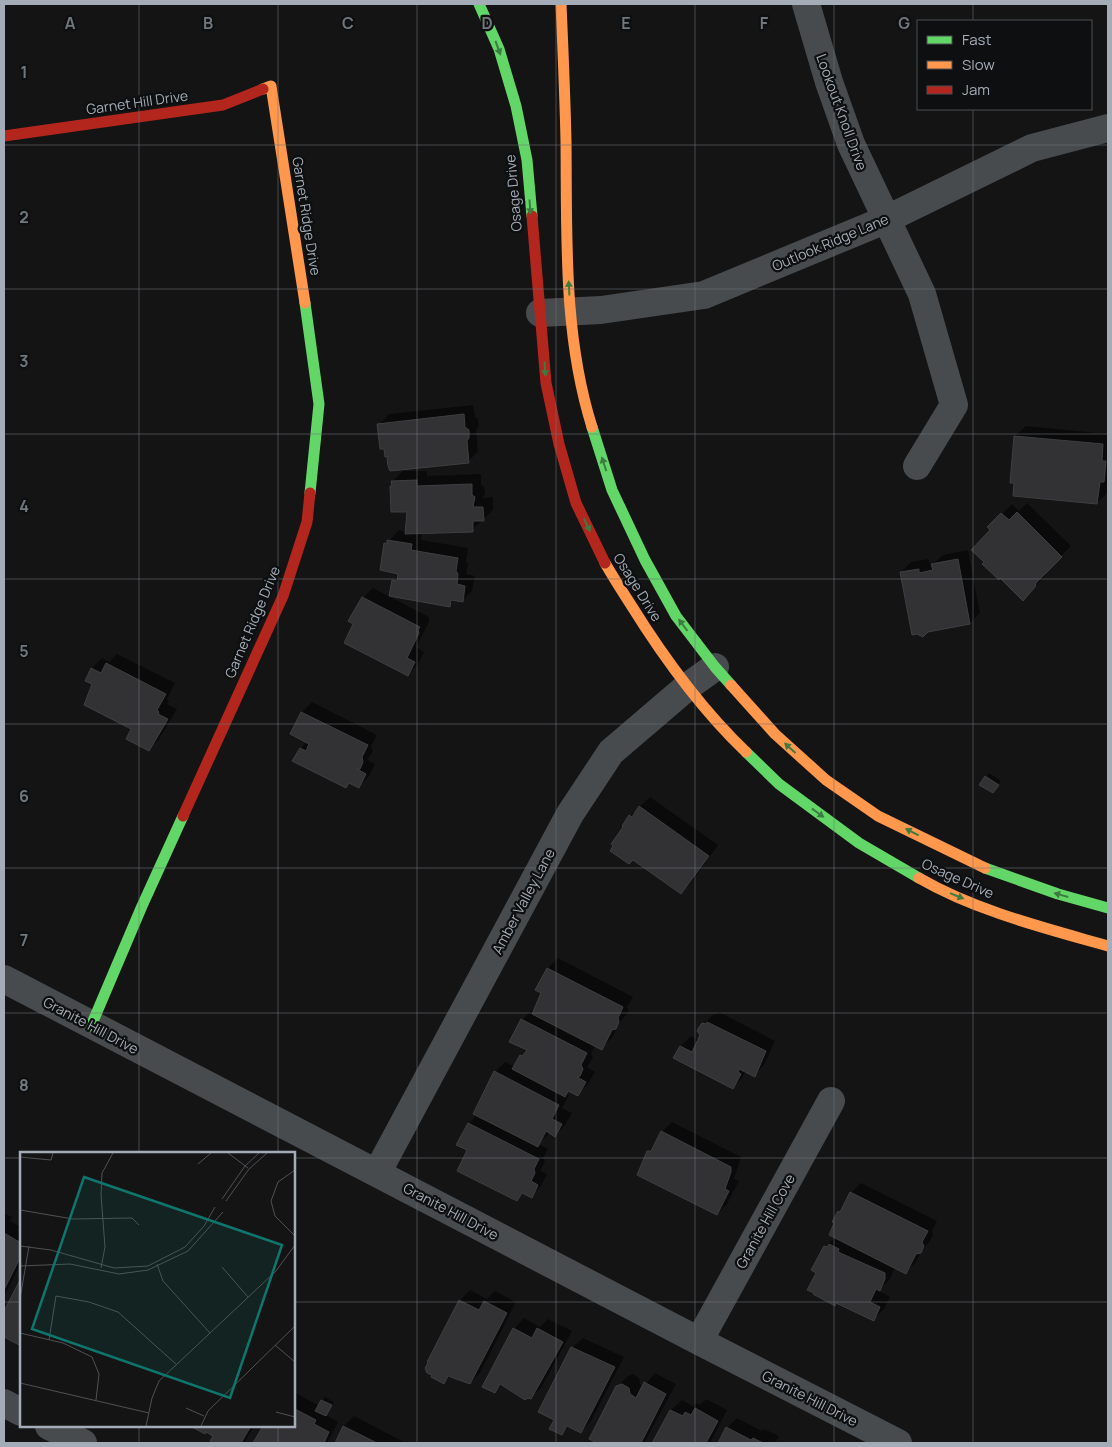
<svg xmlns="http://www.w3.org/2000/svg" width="1112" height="1447" font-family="Manrope,sans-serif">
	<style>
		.shadow { fill: #0007 }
		.building { fill: #323234; stroke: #3d3f41 }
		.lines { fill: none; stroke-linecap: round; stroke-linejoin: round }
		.street { stroke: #484b4d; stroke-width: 28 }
		.fast { stroke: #63d668; stroke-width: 11 }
		.slow { stroke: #ff974d; stroke-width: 11 }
		.jam { stroke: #b3261e; stroke-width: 11 }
		.oneway { fill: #3d7c40 }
		.grid { fill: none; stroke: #72777e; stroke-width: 1; stroke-opacity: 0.55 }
		.labels { text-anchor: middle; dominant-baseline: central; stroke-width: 4.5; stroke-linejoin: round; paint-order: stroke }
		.street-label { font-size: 14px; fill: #a4adb7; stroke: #0e0f10 }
		.inset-road { fill: none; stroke: #4e5155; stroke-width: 1 }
		.view { fill: #0f766e; fill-opacity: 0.15; stroke: #0f766e; stroke-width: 2.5 }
		.inset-edge { fill: none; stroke: #a4adb7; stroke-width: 2.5 }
		.grid-label { font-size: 16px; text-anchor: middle; font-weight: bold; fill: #72777e; stroke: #0e0f10; stroke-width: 4.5; stroke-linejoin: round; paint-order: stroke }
	</style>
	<rect width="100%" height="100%" fill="#141414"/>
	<path class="shadow" d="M 473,405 L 475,417 L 478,419 L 479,426 L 476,430 L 478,451 L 468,462 L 391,455 L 385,447 L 379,425 L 389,414 Z
		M 1026,426 L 1108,434 L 1107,493 L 1097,503 L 1015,436 Z
		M 403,471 L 427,471 L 427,476 L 481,474 L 481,484 L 484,487 L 485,494 L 482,498 L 493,497 L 493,510 L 472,530 L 422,532 L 421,540 L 468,548 L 466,561 L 468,564 L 466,574 L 475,576 L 472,591 L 462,601 L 455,600 L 449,605 L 393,581 L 399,574 L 386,544 L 399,530 L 407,532 L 408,511 L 391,486 L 393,481 Z
		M 1027,503 L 1071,546 L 1046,571 L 1045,576 L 1023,599 L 992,530 L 989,527 L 1012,504 L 1019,511 Z
		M 968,550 L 980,613 L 970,623 L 901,572 L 911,562 L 929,559 L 929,563 L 935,562 L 943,555 Z
		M 373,588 L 429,617 L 429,622 L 416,647 L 424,652 L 418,664 L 408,674 L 355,624 L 363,598 Z
		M 117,654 L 175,683 L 167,699 L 169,701 L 167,704 L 177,709 L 159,739 L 149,749 L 94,683 L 87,680 L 92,668 L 102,658 L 109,662 Z
		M 312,702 L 377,735 L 371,746 L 373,751 L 367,760 L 375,764 L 369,776 L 359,786 L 350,782 L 345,787 L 294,761 L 301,748 L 307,742 L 291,734 L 302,712 Z
		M 989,773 L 1001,781 L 993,792 L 981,784 Z
		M 650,797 L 718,845 L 691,883 L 681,893 L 630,816 Z
		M 558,958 L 633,997 L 627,1007 L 629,1011 L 619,1024 L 612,1038 L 601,1048 L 595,1045 L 591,1054 L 593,1058 L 587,1067 L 595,1072 L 588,1084 L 578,1094 L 570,1090 L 566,1094 L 569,1095 L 562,1108 L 572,1113 L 565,1125 L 555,1135 L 550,1132 L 539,1144 L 548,1149 L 543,1158 L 545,1162 L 540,1171 L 547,1174 L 541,1186 L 531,1196 L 524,1192 L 517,1200 L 469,1150 L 469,1123 L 477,1115 L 495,1072 L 505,1062 L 515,1067 L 521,1055 L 527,1049 L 522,1020 L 532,1010 L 535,1011 L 543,993 L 537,990 L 548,968 Z
		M 719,1012 L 775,1041 L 764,1065 L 754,1075 L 746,1071 L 742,1078 L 732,1088 L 675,1058 L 681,1046 L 691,1036 L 699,1040 L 702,1035 L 700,1027 L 714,1014 L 717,1014 Z
		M 672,1122 L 741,1157 L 734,1179 L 739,1181 L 727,1204 L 717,1214 L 648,1152 L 655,1145 L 662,1132 Z
		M 861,1183 L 937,1221 L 932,1231 L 933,1235 L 930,1241 L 922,1250 L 916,1262 L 906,1272 L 895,1267 L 890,1279 L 880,1289 L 879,1291 L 890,1297 L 884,1309 L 873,1320 L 817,1272 L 825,1247 L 835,1237 L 839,1212 L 844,1206 L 851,1193 Z
		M 4,1213 L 12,1217 L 10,1221 L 21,1227 L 21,1263 L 4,1297 Z
		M 21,1281 L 21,1345 L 4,1336 L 4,1317 Z
		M 470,1290 L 487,1299 L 495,1291 L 516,1302 L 480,1373 L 470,1383 L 450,1376 L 444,1382 L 460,1300 Z
		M 524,1318 L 540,1327 L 548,1319 L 572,1331 L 541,1388 L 530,1398 L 502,1384 L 495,1392 L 484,1386 L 514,1329 Z
		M 583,1338 L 624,1357 L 591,1421 L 581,1432 L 570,1426 L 562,1434 L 572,1348 Z
		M 655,1373 L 676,1384 L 644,1443 L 596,1443 L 617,1387 L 628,1376 L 633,1374 L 639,1378 L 640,1384 L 644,1386 Z
		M 294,1392 L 319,1406 L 325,1397 L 334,1402 L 326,1415 L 338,1422 L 327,1443 L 255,1443 L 264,1426 L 294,1426 Z
		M 706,1399 L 727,1410 L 710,1443 L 654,1443 L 671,1410 L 682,1400 L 693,1406 L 696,1403 L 700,1405 Z
		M 354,1416 L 404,1442 L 336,1443 L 344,1426 Z
		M 737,1418 L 762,1431 L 764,1429 L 779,1436 L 775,1443 L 719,1443 L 727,1428 Z
		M 192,1426 L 254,1426 L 244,1443 L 217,1443 L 212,1441 L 215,1435 L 206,1431 L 205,1432 Z"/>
	<path class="building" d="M 464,414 L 465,427 L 469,430 L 469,438 L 467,441 L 469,463 L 390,471 L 388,466 L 387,459 L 389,457 L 385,457 L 384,449 L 380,449 L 377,424 Z
		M 1014,436 L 1103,444 L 1102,461 L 1106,461 L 1104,482 L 1100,482 L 1097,504 L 1013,496 L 1014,483 L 1010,483 Z
		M 417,480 L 417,486 L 472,484 L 472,495 L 475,497 L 473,507 L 483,507 L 484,521 L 473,521 L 473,532 L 405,534 L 407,512 L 391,512 L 390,486 L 392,486 L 391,481 Z
		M 1017,512 L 1062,557 L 1036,583 L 1035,587 L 1023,601 L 1000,578 L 999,580 L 982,564 L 984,562 L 971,550 L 990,530 L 987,527 L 1001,513 L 1009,520 Z
		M 387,540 L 412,544 L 411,550 L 458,558 L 456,571 L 458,574 L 457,584 L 465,586 L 463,602 L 451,600 L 450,607 L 389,596 L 392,580 L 397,581 L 398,574 L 380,570 L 384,543 L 387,544 Z
		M 958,559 L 970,624 L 928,632 L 923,637 L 917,634 L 912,635 L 900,572 L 919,569 L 919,573 L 933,570 L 931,564 Z
		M 362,597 L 420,627 L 418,630 L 419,633 L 407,658 L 415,662 L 408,676 L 344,643 L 353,624 L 348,621 Z
		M 106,663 L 166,694 L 157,710 L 159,712 L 158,714 L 168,719 L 149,751 L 126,739 L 131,729 L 84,705 L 92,684 L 85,681 L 91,668 L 101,673 Z
		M 301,712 L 368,745 L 362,757 L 363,762 L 360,769 L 357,769 L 366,774 L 359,788 L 349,783 L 346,788 L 292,761 L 300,748 L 306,751 L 309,744 L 290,734 Z
		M 985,776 L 999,785 L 993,793 L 979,785 Z
		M 639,806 L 709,856 L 681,894 L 633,860 L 629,864 L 610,851 L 613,846 L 611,844 L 623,827 L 622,826 L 629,815 L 632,817 Z
		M 547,968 L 623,1007 L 618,1018 L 619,1022 L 616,1029 L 612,1030 L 602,1050 L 532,1014 L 541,993 L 535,990 Z
		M 521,1019 L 587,1053 L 581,1065 L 583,1069 L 580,1076 L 577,1077 L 586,1082 L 578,1096 L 568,1091 L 565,1097 L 512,1069 L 520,1055 L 522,1056 L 527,1050 L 509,1042 Z
		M 707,1022 L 766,1051 L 755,1077 L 739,1069 L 738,1072 L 741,1074 L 733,1089 L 673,1058 L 680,1046 L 692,1052 L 700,1035 L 697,1031 L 699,1027 L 702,1023 L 706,1024 Z
		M 494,1071 L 559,1105 L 552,1119 L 562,1124 L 555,1137 L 546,1131 L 538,1147 L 473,1114 Z
		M 468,1123 L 539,1159 L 534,1169 L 535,1173 L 531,1181 L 538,1185 L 532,1198 L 522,1193 L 517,1201 L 457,1171 L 467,1150 L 456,1145 Z
		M 661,1131 L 731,1167 L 731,1172 L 725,1189 L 729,1191 L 717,1215 L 637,1175 L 647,1151 L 651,1151 Z
		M 850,1192 L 928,1231 L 922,1242 L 924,1246 L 921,1253 L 916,1254 L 906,1274 L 829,1235 L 834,1223 L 832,1222 L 838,1211 L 840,1212 Z
		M 4,1233 L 21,1243 L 21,1256 L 4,1290 Z
		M 829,1244 L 839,1249 L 838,1252 L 885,1273 L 885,1279 L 880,1291 L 876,1289 L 870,1302 L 880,1307 L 874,1321 L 836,1303 L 835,1306 L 813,1294 L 814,1293 L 807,1290 L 816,1273 L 811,1270 L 824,1246 L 827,1247 Z
		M 21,1278 L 21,1346 L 4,1337 L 4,1311 Z
		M 459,1300 L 479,1310 L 484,1301 L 507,1313 L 470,1384 L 448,1376 L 444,1384 L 431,1377 L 432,1375 L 427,1373 L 425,1368 L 428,1363 L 427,1362 Z
		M 513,1328 L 532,1338 L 537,1328 L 563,1342 L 531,1399 L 528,1398 L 525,1400 L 500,1384 L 495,1393 L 482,1387 Z
		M 571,1347 L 615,1367 L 581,1433 L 567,1426 L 562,1435 L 549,1429 L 554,1420 L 538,1412 Z
		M 644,1382 L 666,1394 L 641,1443 L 595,1443 L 595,1442 L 589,1439 L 616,1386 L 622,1384 L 629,1388 L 630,1394 L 636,1398 Z
		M 321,1400 L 332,1405 L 326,1416 L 315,1411 Z
		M 294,1406 L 296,1408 L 295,1409 L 316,1420 L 314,1424 L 329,1432 L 324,1443 L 253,1443 L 263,1426 L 294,1426 Z
		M 695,1408 L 718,1421 L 706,1443 L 652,1443 L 670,1410 L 683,1416 L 685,1412 L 691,1415 Z
		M 190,1426 L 251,1426 L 241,1443 L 214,1443 L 210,1441 L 213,1436 L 206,1432 L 205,1434 Z
		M 343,1426 L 377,1443 L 335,1443 Z
		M 726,1427 L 751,1440 L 753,1438 L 763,1443 L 718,1443 Z"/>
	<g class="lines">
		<path class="street" d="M 806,4 L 829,82 L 851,144 L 922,294 L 954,405 L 917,466
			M 540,313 L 601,310 L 704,295 L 885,220 L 1032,148 L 1108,128
			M 4,979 L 699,1341 L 898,1443
			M 377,1173 L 570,814 L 611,752 L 687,687 L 715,667
			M 699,1341 L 831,1101
			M 4,1403 L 21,1412
			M 49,1426 L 83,1443"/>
		<path class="fast" d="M 479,4 L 499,49 L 516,106 L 527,160 L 532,216
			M 305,303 L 319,404 L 310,493
			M 592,427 L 612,490 L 645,560 L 676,616 L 715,667 L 731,685
			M 746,752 L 779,784 L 859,843 L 919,878
			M 985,868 L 1058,894 L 1108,908
			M 91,1026 L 142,906 L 183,816"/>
		<path class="slow" d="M 561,4 C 563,50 565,95 566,141 C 567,237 563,335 592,427
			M 263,89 L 271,86 L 305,303
			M 605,563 C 613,577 622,591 631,605 C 664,658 701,709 746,752
			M 731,685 L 775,734 L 826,780 L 878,816 L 985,868
			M 919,878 C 976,911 1045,928 1108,946"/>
		<path class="jam" d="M 4,136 L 223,105 L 263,89
			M 532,216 L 546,383 L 559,444 L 576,503 L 605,563
			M 183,816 L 283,596 L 307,522 L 310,493"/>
	</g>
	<defs><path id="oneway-solid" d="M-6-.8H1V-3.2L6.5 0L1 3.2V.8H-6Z" transform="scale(1.25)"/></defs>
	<g class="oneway">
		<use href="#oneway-solid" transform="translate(498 48) rotate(70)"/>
		<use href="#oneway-solid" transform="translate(530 207) rotate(86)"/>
		<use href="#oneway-solid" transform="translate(569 288) rotate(-93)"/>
		<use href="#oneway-solid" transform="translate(545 369) rotate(86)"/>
		<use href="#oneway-solid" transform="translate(604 464) rotate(-108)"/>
		<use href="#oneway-solid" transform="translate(587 525) rotate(65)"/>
		<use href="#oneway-solid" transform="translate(683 625) rotate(-127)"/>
		<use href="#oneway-solid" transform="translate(790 748) rotate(-138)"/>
		<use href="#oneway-solid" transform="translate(818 813) rotate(36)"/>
		<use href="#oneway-solid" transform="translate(912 832) rotate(-153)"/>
		<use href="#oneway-solid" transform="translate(1061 895) rotate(-164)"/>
		<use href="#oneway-solid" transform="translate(957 896) rotate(22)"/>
	</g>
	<path class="grid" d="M 139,4 L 139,1153M 278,4 L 278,1153M 417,4 L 417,1443M 556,4 L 556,1443M 695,4 L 695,1443M 834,4 L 834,1443M 973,4 L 973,21M 973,109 L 973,1443M 4,145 L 1108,145M 4,289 L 1108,289M 4,434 L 1108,434M 4,579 L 1108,579M 4,724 L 1108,724M 4,868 L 1108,868M 4,1013 L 1108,1013M 4,1158 L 21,1158M 294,1158 L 1108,1158M 4,1302 L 21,1302M 294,1302 L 1108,1302M 139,1426 L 139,1443M 278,1426 L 278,1443"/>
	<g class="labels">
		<g class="street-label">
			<text transform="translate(137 102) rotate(-8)">Garnet Hill Drive</text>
			<text transform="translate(842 112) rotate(70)">Lookout Knoll Drive</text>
			<text transform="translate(513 193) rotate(-95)">Osage Drive</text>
			<text transform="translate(307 216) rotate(81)">Garnet Ridge Drive</text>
			<text transform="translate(830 242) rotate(-23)">Outlook Ridge Lane</text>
			<text transform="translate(638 587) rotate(58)">Osage Drive</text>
			<text transform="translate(252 622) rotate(-67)">Garnet Ridge Drive</text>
			<text transform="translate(958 878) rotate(24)">Osage Drive</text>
			<text transform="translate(523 901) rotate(-62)">Amber Valley Lane</text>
			<text transform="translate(91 1025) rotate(28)">Granite Hill Drive</text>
			<text transform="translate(451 1211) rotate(28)">Granite Hill Drive</text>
			<text transform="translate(765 1221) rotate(-61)">Granite Hill Cove</text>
			<text transform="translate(810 1398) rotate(27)">Granite Hill Drive</text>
		</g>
	</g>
	<g transform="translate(20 1152)">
		<rect width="275" height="275" fill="#141414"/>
		<path class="inset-road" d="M 208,1 L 228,16M 0,5 L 31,8 L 33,1M 178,12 L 191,1M 275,18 L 258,30 L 251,49 L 255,64 L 275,84M 202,47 L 225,14 L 239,1M 206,49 L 229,17 L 247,1M 0,58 L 53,67 L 112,66 L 119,73M 0,94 L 31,98 L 94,116 L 128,114 L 165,95 L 184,74 L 195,55M 137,112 L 143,129 L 190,181M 0,114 L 50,112 L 99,122 L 128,118 L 168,99 L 203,60M 202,115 L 228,145M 81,116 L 85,95 L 81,43 L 82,21 L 93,1M 0,147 L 9,94M 0,181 L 43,191 L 72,205 L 79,222 L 76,248M 29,188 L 36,144 L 69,150 L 98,160 L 157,213M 255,193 L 275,210M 0,231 L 129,261M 166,256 L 184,264M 256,260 L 275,265M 126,274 L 132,246 L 139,229 L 256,119 L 275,93M 181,274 L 188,259 L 275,174"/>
		<path class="view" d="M 64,25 L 262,93 L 210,246 L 12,177 Z"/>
		<rect width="275" height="275" class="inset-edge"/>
	</g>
	<g class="grid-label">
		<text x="70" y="29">A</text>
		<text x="208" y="29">B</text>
		<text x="348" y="29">C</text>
		<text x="487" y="29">D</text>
		<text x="626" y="29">E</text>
		<text x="764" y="29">F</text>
		<text x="904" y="29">G</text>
		<text x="24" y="78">1</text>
		<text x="24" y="223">2</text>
		<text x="24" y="367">3</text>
		<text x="24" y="512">4</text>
		<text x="24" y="657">5</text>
		<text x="24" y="802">6</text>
		<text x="24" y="946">7</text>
		<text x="24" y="1091">8</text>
	</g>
	<rect width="1112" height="1447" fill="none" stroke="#a4adb7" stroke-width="10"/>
	<rect x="917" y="20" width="175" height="90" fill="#0e0f10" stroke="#4a4e53"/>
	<rect x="927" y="36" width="25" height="8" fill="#63d668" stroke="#4a4e53"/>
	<text x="962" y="45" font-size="15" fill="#a4adb7">Fast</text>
	<rect x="927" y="61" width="25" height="8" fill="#ff974d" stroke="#4a4e53"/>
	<text x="962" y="70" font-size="15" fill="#a4adb7">Slow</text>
	<rect x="927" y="86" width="25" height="8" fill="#b3261e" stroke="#4a4e53"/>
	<text x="962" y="95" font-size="15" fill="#a4adb7">Jam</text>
</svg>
